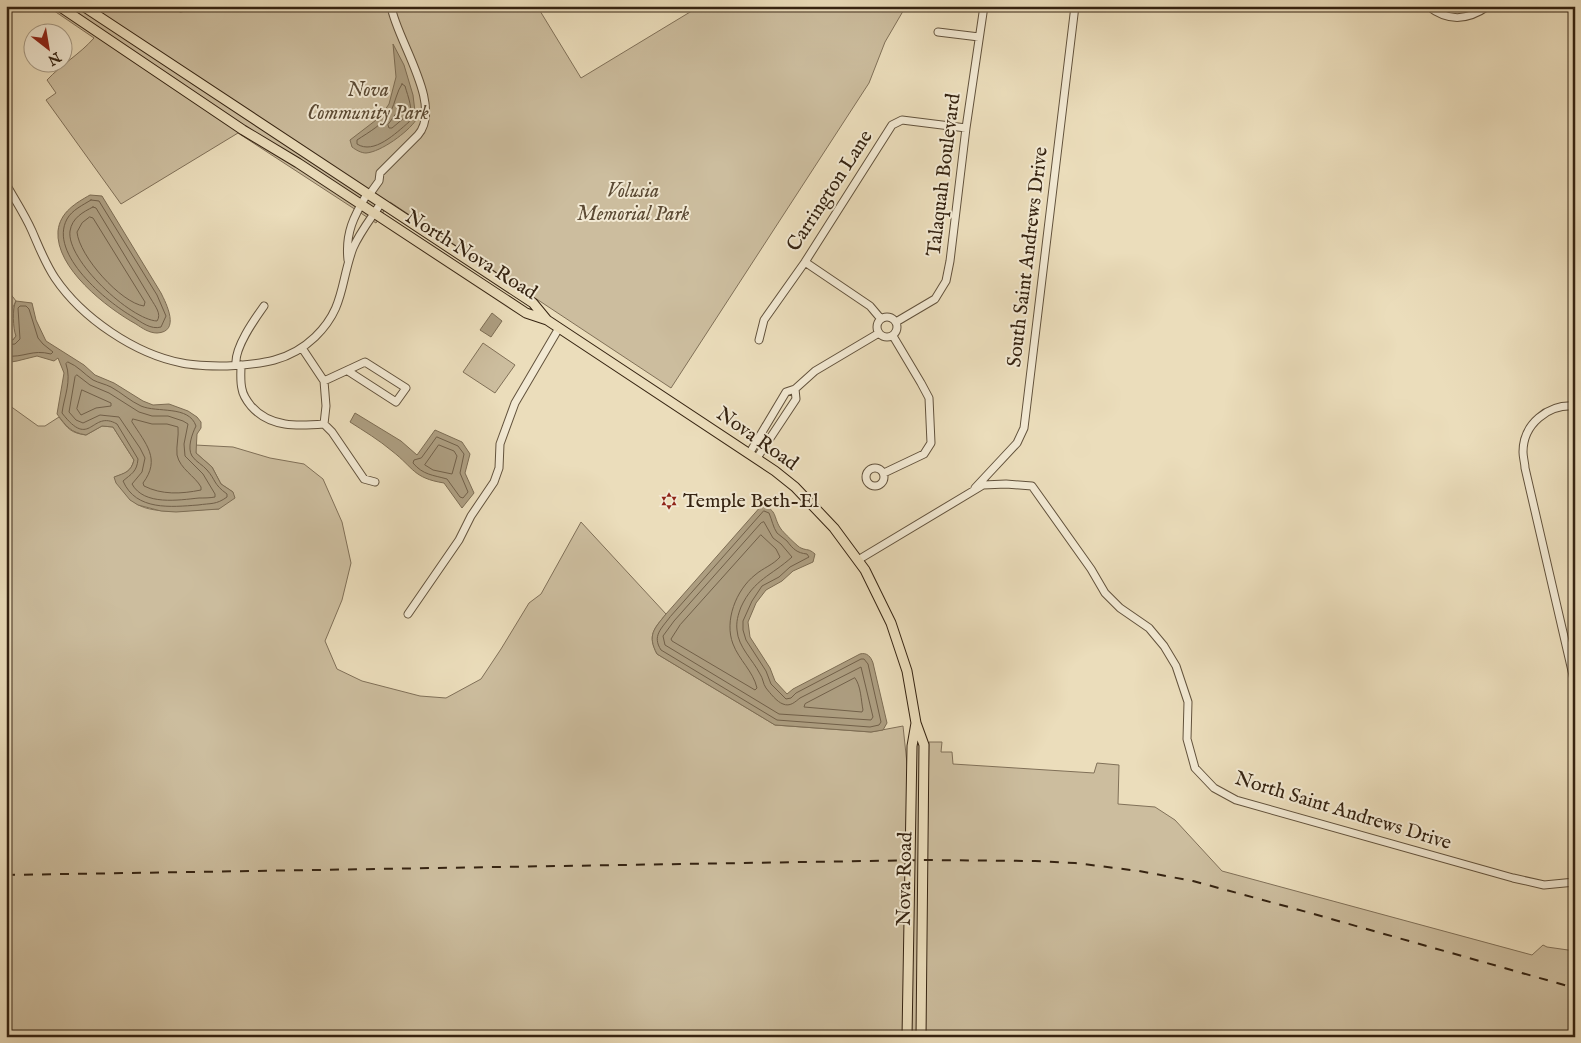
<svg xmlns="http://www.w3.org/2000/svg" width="1581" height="1043" font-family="'IM FELL English',serif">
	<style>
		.green { fill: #ccbd9e; stroke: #807058 }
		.water { fill: #ad9e81; stroke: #7d6d54 }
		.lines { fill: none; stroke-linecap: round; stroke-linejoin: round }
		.shore { stroke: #716049; stroke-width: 1 }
		.minor-casing { stroke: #62523c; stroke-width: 9 }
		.major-casing { stroke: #352311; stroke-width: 11 }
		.minor { stroke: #f2e9d3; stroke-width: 7 }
		.major { stroke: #ebddbb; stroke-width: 9 }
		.rail { stroke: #352311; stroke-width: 2; stroke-dasharray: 9 9; stroke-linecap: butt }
		.labels { text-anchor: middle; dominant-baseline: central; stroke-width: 4; stroke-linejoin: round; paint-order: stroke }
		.park-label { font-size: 20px; font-style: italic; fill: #5b4a34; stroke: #f2e9d3 }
		.street-label { font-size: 20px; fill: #352311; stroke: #f2e9d3 }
		.poi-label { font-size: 20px; fill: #352311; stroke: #f2e9d3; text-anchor: start }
	</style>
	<rect width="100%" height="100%" fill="#ebddbb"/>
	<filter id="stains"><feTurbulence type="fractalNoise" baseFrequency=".004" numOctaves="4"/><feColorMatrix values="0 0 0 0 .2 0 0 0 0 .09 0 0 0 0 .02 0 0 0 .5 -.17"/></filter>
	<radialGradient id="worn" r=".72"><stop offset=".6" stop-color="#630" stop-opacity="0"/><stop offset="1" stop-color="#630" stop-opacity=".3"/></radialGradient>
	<path class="green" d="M 47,6 L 537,6 L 581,78 L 700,6 L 906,6 L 885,42 L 869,83 L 671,388 L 390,202 L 376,223 L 238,133 L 121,204 L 46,100 L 56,93 L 47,80 C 62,64 80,54 94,38 Z
		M 6,288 L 16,301 L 13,307 L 16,336 L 13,340 L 6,340 Z
		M 483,343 L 515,365 L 495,393 L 463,372 Z
		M 6,403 L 38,426 L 45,426 L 59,417 C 68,429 71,433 86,435 L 102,426 L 113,427 L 134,460 C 131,472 125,473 115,477 C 121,487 126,497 137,504 C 155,516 197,509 219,509 L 233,492 L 221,484 L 212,467 L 196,453 L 195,445 L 233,447 L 270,458 L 304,464 L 323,479 L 342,522 L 351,563 L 342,600 L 325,641 L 337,669 L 362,681 L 420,696 L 446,698 L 481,679 L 501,649 L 529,603 L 541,594 L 581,522 L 666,614 C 654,629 647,635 657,654 L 775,725 L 871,732 L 903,726 L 908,773 L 903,1037 L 6,1037 Z
		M 916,742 L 919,742 L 920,745 L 917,1037 L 911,1037 Z
		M 929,742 L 942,742 L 941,752 L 952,752 L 953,764 L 1094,773 L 1097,763 L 1119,765 L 1118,804 L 1155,807 L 1175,820 L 1222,871 L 1532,955 L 1543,945 L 1547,947 L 1575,951 L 1575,1037 L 924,1037 Z"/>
	<path class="water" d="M 393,44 L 404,65 L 413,95 L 416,120 C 408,132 381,152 366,153 C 361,153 356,150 352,147 L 350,140 L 380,117 L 389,104 L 396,77 Z
		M 90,195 L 102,196 L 161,293 C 166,303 181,332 157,333 C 149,333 142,328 136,324 C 107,308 55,268 58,231 C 60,212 76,203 90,195 Z
		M 16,301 L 32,303 L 36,320 L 46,341 L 84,365 L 95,375 L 114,383 L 143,401 L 153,405 L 169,404 L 188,411 L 197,417 L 201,422 L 201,428 L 197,434 L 196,453 L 212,467 L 221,484 L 233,492 L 235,498 L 219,509 L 176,512 L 161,511 L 138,505 L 130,500 L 116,483 L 114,477 C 125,473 131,472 134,460 L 113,427 L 102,426 L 86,435 C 70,432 67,427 57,414 L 64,373 L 58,358 L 54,361 L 37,356 L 17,361 L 11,362 L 6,360 L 6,340 L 13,340 L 16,336 C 13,329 12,308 16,301 Z
		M 492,313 L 502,321 L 491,337 L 480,330 Z
		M 355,413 L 401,441 L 417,455 L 435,430 L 462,442 L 470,454 L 465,473 L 474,493 L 462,508 L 444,483 C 413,478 414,468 392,451 C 379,440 364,431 350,422 Z
		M 762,505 C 778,510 773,518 781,529 C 782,531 799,548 801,548 C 808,551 808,548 815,554 L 813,562 L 793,571 L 782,581 L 766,590 L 756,603 L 748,622 L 750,637 L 770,668 L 775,681 L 787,694 L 793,689 L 860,654 C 867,652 871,657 873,663 L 887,723 L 883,730 L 871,732 L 775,725 L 657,654 C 647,635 654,629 666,614 Z"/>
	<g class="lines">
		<path class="shore" d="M 402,84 L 405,86 C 408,97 414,110 409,122 C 396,133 374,155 357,144 L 357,140 C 369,132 384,124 391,111 C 395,103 397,91 402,84 Z
			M 402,106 L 404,108 L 404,118 L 392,128 L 389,128 L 388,125 Z
			M 91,200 L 99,201 L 157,295 L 166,316 L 161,327 C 151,330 141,322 133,317 C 107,302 48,254 67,219 C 72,210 83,205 91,200 Z
			M 93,207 L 96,208 L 151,299 C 155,306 162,314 157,321 C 131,320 66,260 70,231 C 72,218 83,212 93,207 Z
			M 90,217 L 93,218 L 145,302 L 144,306 C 121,303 79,256 77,232 L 82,223 Z
			M 6,345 L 15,344 L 20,339 L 18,308 L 20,306 L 26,306 L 29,309 L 38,338 L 43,344 L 53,352 L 51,354 C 32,349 24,358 6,356
			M 68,362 C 78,366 84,374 93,380 C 99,383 105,384 111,387 C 122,393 130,401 141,406 C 157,413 189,405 196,426 C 192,434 187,448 192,456 C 196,462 203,465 207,470 C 216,480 213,484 227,494 L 227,497 C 216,505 211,503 198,505 C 171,507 136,511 123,481 C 131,474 137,472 138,459 L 117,424 C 91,409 91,451 62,413 C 64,397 72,381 66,364 Z
			M 77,375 L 90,385 L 109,393 L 139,412 L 152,416 L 168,416 L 183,421 L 188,424 L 184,444 L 185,456 L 203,474 L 215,494 L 215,497 C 210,498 204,498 199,498 C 179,500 144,506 132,484 L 142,472 L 145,458 L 140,448 L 119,417 L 100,415 L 83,423 L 76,420 L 69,412 L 75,377 Z
			M 82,390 L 111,403 L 111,406 L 96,408 L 81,415 L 77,409 Z
			M 133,419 L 152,424 L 167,424 L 178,427 C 179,436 176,446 177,455 C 180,469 195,476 201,487 L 201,490 C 181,494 162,495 144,486 L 143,483 C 161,459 146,444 132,422 Z
			M 437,437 L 458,446 L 464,454 L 460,473 L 468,492 L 463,498 L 460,497 L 447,479 C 433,475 423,475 413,463 L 414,460 L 421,458 Z
			M 439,445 L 454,451 L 457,456 L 452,474 L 433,470 L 425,465 Z
			M 764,511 L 769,513 C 772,520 773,527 777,533 C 780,536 784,538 787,541 C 793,549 797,553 807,554 L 809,557 L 790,567 L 779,577 L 762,586 L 752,601 L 743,621 L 743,630 L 746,640 L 766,671 L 771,684 L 786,699 L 791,698 L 796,693 L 861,659 L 864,659 L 868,664 L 881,722 L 879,725 L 870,727 L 777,720 L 661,650 C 652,636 661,629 670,617 Z
			M 764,522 L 773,538 L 781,544 L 792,557 C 771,576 754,579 741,607 C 738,615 736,622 737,630 C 738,647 753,660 760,674 C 763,678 763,684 766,688 C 770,693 777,702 783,704 C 790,707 795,702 800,698 L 861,667 L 873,717 L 871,720 L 779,714 L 665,645 L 663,636 L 674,621 L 761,523 Z
			M 761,535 L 776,549 L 780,557 C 773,565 763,568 755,575 C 736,590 724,621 733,644 C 739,660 753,671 757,688 L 755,690 L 672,641 L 671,639 L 680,625 Z
			M 855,678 C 861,686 861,700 863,710 L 862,712 L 804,707 L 805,704 Z"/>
		<g class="minor-casing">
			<path id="minor" d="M 174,6 L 181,8 L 185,6
				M 1428,6 C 1448,22 1467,21 1488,6
				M 938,32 L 979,37
				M 6,184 C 15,200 25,215 32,231 C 39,247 45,263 55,278 C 82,318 135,354 182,363 C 196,366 213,366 227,366 C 261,364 289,362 315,337 C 345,308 340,283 353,248 C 360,232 372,217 381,203
				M 369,195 L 379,181 L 380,173 L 418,135 C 444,105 396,39 391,6
				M 348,260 C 345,233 354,216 367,194
				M 805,262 L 870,306 L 881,319
				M877 327a10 10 0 1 1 20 0a10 10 0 1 1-20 0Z
				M 896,322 L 935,299 L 946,281 L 950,261 L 966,128 L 984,6
				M 759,340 L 764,320 L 805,262 L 892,125 L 902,120 L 966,128
				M 302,348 L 324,381 L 326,406 L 324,424 L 332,432 L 364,479 L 375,482
				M 236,365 C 234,348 254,320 264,306
				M 241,365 C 241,373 240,381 242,389 C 243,396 247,401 251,406 C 270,428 298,426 324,424
				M 324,381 L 365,362 L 406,388 L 396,402 L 348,371
				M 1575,406 C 1548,404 1523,424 1523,452 C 1523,458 1525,463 1525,468 L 1575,684
				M 749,454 L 786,392 L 795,389 L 815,371 L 879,333
				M 757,458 L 796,399 L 795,389
				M866 477a9 9 0 1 1 18 0a9 9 0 1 1-18 0Z
				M 884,473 L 924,454 L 931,443 L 929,398 L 921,383 L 893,336
				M 975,488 L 1017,443 L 1024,428 L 1075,6
				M 858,560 L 983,485 L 1006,484 L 1032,486 L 1091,569 L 1105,593 L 1120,608 L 1149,628 L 1164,646 L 1176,666 L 1188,702 L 1187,739 L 1195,768 L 1214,788 L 1236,800 L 1513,878 L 1544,885 L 1575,882
				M 408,614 L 459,540 L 471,516 L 494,482 L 499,468 L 500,444 L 515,403 L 559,328"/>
		</g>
		<g class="major-casing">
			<path id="major" d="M 59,6 L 243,130 L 298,163 L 526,313 L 547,320 L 775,471 L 795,487 L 834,528 L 865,570 L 891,623 L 907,671 L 916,723 L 924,745 L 921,1037
				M 83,6 L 533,303 L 547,320
				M 907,1037 L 912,746 L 916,723"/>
		</g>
		<use href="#minor" class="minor"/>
		<use href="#major" class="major"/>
		<path class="rail" d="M 6,875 L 928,860 L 1035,861 L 1075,863 L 1139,871 L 1193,881 L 1296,909 L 1575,988"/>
	</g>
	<defs>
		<g id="synagogue-bare" transform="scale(1.35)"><path d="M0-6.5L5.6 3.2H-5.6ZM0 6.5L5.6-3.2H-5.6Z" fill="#8f2418" stroke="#f2e9d3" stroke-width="2.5" paint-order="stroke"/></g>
	</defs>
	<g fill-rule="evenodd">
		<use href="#synagogue-bare" x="669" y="501"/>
	</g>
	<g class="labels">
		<g class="park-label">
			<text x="368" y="90">Nova<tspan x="368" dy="23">Community Park</tspan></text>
			<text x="633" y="191">Volusia<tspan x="633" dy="23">Memorial Park</tspan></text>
		</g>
		<g class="street-label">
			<text transform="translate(944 175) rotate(-83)">Talaquah Boulevard</text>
			<text transform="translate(830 191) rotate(-57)">Carrington Lane</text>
			<text transform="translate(471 255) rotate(32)">North Nova Road</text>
			<text transform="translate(1028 257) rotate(-83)">South Saint Andrews Drive</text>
			<text transform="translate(757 439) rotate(35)">Nova Road</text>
			<text transform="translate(1343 811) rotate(17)">North Saint Andrews Drive</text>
			<text transform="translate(905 879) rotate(-89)">Nova Road</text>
		</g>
		<g class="poi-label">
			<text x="683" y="501">Temple Beth-El</text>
		</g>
	</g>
	<rect width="1581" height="1043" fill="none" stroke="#ebddbb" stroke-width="25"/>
	<rect x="8" y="8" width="1566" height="1028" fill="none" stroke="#352311" stroke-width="2.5"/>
	<rect x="12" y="12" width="1556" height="1018" fill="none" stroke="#352311"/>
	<g transform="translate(48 48) rotate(149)"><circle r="24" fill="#f2e9d3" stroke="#a69a85"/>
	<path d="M0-4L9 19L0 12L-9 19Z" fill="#8f2418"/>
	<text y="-8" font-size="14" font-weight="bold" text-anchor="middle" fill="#352311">N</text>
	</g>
	<rect width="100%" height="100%" filter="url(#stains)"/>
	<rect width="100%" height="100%" fill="url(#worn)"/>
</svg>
